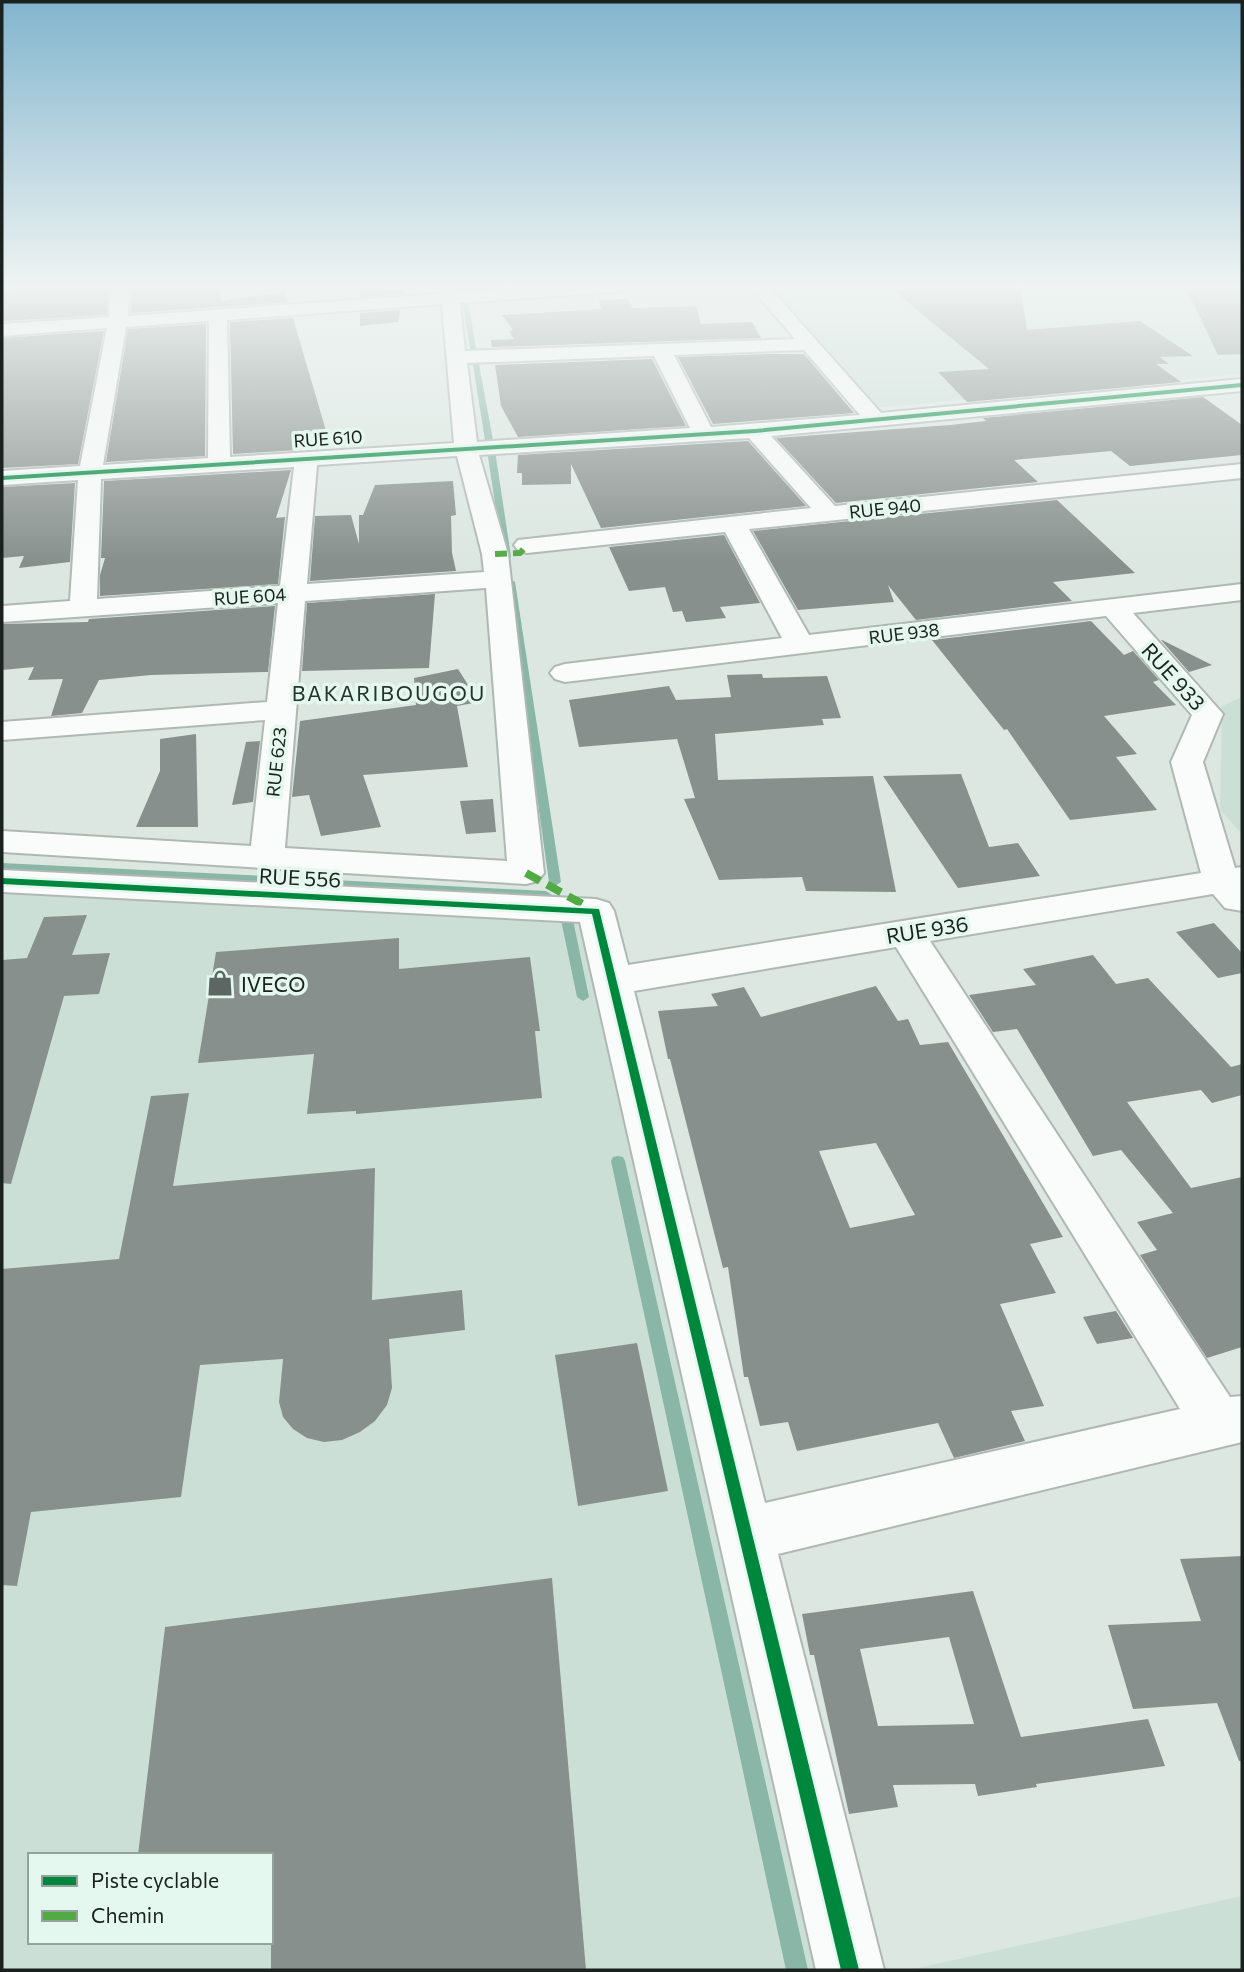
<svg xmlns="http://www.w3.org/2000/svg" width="1244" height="1972" font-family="Commissioner,sans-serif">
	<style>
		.built { fill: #cbdfd7; fill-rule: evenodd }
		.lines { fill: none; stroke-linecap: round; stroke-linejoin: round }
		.stream { fill: #89b6a6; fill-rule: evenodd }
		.building { fill: #88908d; fill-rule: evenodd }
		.minor-casing { stroke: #b0b8b4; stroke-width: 4 }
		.minor { fill: #fafbfb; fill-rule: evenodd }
		.quiet-far1 { stroke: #52aa43; stroke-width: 6; stroke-dasharray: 12 6; stroke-linecap: butt }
		.quiet { stroke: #52aa43; stroke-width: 8; stroke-dasharray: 16 8; stroke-linecap: butt }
		.cycleway-casing { stroke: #e5f8f0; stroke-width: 5 }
		.cycleway { fill: #00873e; fill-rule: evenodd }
		.labels { text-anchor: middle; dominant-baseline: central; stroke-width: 7; stroke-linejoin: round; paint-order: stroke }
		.far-street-label { font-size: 18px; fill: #1a211f; stroke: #e5f8f0 }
		.street-label { font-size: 21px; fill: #1a211f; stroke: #e5f8f0 }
		.far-quarter-label { font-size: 21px; letter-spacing: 2px; fill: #25342e; stroke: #e5f8f0 }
		.poi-label { font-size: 21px; fill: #1a211f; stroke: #e5f8f0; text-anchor: start }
	</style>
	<rect width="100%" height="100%" fill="#dce7e2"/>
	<path class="built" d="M 763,286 L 1242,286 L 1242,374 L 876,408 Z
		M 1242,697 L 1242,834 L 1220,810 L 1222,706 Z
		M 2,887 L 582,914 L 834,1970 L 2,1970 ZM 30,1855 L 271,1855 L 271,1942 L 30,1942 Z
		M 1242,1896 L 1242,1970 L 909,1970 Z"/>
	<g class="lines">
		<path class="stream" d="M 465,298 L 468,300 L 477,354 L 474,356 L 471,354 L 462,300 Z
			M 475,357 L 478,359 L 493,440 L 489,442 L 485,440 L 472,359 Z
			M 491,448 L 495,450 L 511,557 L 507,559 L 503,557 L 487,450 Z
			M 511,579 L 515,582 L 561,882 L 555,886 L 549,882 L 507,582 Z
			M 2,863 L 266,876 L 272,880 L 266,884 L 2,871 Z
			M 334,880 L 546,891 L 552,895 L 546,899 L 330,887 L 328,884 Z
			M 567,916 L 573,920 L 589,997 L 583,1001 L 577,997 L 561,920 Z
			M 618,1156 L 623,1157 L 625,1161 L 808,1970 L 786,1970 L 611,1161 L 613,1157 Z"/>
	</g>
	<path class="building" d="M 71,286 L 108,286 L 107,315 L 2,321 L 2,291 Z
		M 132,286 L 219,286 L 221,301 L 285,292 L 288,302 L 131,313 Z
		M 360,286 L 404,286 L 403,294 L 360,297 Z
		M 938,286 L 1021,290 L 1027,330 L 1140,321 L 1193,356 L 1160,357 L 1169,364 L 1156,364 L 1181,382 L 967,402 L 938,372 L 989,369 L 894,291 Z
		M 1185,286 L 1242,286 L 1242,354 L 1218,355 Z
		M 627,299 L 633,308 L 696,306 L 701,324 L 752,322 L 761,338 L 492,347 L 491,340 L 514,339 L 509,331 L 513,330 L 502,315 L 601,309 L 599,300 Z
		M 400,310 L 398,322 L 360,326 L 360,313 Z
		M 293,318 L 329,441 L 302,442 L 299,450 L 233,454 L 230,322 Z
		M 206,324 L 205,456 L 106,462 L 128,329 Z
		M 104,331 L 78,464 L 2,468 L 2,338 Z
		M 769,354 L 804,354 L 854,413 L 713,424 L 678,357 Z
		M 652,359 L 686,426 L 518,437 L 501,406 L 495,365 Z
		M 1203,397 L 1242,425 L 1242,455 L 1130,466 L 1111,451 L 1014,460 L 1038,482 L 836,503 L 776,438 L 950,425 L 986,421 L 983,418 Z
		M 748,441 L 806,506 L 601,528 L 571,464 L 571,484 L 522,485 L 522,473 L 517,473 L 518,455 Z
		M 291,470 L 276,518 L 285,517 L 278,584 L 100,596 L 100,575 L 105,558 L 101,558 L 104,481 Z
		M 453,481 L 456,515 L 451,516 L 452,553 L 456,571 L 310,581 L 315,516 L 351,515 L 359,544 L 359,515 L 363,515 L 375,485 Z
		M 75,483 L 70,562 L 19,568 L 24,556 L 2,558 L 2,487 Z
		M 1057,500 L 1135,573 L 1053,582 L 1072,601 L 916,620 L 888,585 L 894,602 L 798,610 L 753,531 Z
		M 724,535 L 760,603 L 720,607 L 726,618 L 686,622 L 682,611 L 673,612 L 665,587 L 629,591 L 609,547 Z
		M 435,594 L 429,668 L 302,671 L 307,603 Z
		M 275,606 L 268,672 L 151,675 L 99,680 L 82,713 L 51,716 L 63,679 L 28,680 L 34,667 L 2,670 L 2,624 L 88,622 L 89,619 Z
		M 1091,621 L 1124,655 L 1133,651 L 1159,680 L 1153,682 L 1176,705 L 1104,716 L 1137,754 L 1116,757 L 1157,810 L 1070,820 L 1007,729 L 1004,730 L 932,640 Z
		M 1161,640 L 1162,640 L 1212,665 L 1189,672 Z
		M 458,669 L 479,702 L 457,706 L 468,767 L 363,775 L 381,827 L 321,836 L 309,795 L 292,797 L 300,721 L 416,705 L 414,678 Z
		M 762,674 L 763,678 L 827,676 L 841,718 L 822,719 L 824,725 L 715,734 L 718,780 L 873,776 L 896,892 L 806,891 L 802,877 L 719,880 L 684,799 L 695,798 L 677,739 L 579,747 L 569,700 L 669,686 L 676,700 L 731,697 L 727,675 Z
		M 196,734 L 198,827 L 136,827 L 160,771 L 160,739 Z
		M 260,741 L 253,802 L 232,805 L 246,742 Z
		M 961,774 L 989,847 L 1018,843 L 1040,876 L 958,888 L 883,776 Z
		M 493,799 L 496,832 L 466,834 L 460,801 Z
		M 87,915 L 72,955 L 110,953 L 99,994 L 64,996 L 11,1184 L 2,1183 L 2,960 L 27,958 L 44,917 Z
		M 1214,923 L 1242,953 L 1242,973 L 1218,978 L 1176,932 Z
		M 399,938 L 399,969 L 530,957 L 540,1031 L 535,1031 L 542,1098 L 356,1114 L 356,1111 L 307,1114 L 314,1054 L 198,1063 L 216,952 Z
		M 1093,955 L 1116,984 L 1148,978 L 1231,1067 L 1242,1064 L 1242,1095 L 1212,1103 L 1201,1090 L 1127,1102 L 1191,1188 L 1242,1177 L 1242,1347 L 1207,1358 L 1140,1255 L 1157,1250 L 1137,1222 L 1173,1213 L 1121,1150 L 1093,1156 L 1017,1029 L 993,1032 L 969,995 L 1036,985 L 1023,969 Z
		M 876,986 L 898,1021 L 908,1019 L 920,1045 L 948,1042 L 1063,1237 L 1030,1244 L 1056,1293 L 1000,1304 L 1044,1406 L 1011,1411 L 1025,1441 L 954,1458 L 938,1423 L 797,1451 L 788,1422 L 760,1426 L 748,1377 L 744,1377 L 728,1267 L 723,1268 L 670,1059 L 668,1059 L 658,1011 L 718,1006 L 711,994 L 744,987 L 761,1017 ZM 876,1143 L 915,1215 L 850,1228 L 819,1151 Z
		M 189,1093 L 173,1186 L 375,1168 L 372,1300 L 462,1290 L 465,1330 L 389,1339 L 392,1388 L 387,1405 L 375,1421 L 360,1432 L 342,1440 L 324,1442 L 307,1438 L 293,1429 L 283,1417 L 279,1402 L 283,1359 L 200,1365 L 181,1497 L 31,1512 L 17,1586 L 2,1585 L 2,1269 L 119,1259 L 151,1096 Z
		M 1116,1311 L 1133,1338 L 1097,1344 L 1083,1317 Z
		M 637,1343 L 668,1491 L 578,1506 L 555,1355 Z
		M 1242,1556 L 1242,1761 L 1239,1761 L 1217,1703 L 1133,1709 L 1108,1625 L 1201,1621 L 1180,1559 Z
		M 552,1578 L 586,1970 L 271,1970 L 271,1855 L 138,1855 L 165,1627 Z
		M 973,1591 L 1021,1737 L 1148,1719 L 1165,1766 L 1036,1784 L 1037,1787 L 978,1796 L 975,1784 L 893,1785 L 898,1807 L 849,1814 L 814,1655 L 810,1655 L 802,1614 ZM 949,1637 L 974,1724 L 878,1726 L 860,1649 Z"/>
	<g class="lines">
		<g class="minor-casing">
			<path id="minor" d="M 111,286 L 129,286 L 128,316 L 440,294 L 438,286 L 456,286 L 457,292 L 549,286 L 632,286 L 623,291 L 460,303 L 465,351 L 795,339 L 750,286 L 768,286 L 881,413 L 1242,379 L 1242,391 L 771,436 L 835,506 L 1242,464 L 1242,478 L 749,529 L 809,635 L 1242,584 L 1242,600 L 1133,613 L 1223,714 L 1203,762 L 1235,868 L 1242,867 L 1242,911 L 1225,908 L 1213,894 L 930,941 L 1230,1397 L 1242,1396 L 1242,1442 L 778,1554 L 884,1970 L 816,1970 L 580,922 L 2,892 L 2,870 L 596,899 L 609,903 L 614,911 L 628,965 L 1201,873 L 1171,762 L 1192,715 L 1106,616 L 565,682 L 555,679 L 550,673 L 555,667 L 565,664 L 782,638 L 725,532 L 527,553 L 518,550 L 514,545 L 518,540 L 811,508 L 749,438 L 479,455 L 508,554 L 544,873 L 538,881 L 526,884 L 2,852 L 2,831 L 251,846 L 265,720 L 2,740 L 2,722 L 267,702 L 278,603 L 2,622 L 2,606 L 70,601 L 78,480 L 2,485 L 2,471 L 80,466 L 107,328 L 2,336 L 2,324 L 109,317 ZM 442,304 L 454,443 L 230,457 L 227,320 ZM 209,321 L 208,458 L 103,465 L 126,327 ZM 804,350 L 860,415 L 711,427 L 674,355 ZM 654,356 L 690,428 L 477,442 L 467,363 ZM 457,456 L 482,554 L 484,572 L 307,584 L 317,465 ZM 294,467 L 280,586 L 97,599 L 101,479 ZM 486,588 L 507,861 L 285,848 L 305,601 ZM 896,947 L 1180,1409 L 765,1503 L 634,991 Z"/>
		</g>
		<use href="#minor" class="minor"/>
		<path class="quiet-far1" d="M 495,554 L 520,553 L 527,545"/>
		<path class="quiet" d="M 526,873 L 586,906"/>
		<g class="cycleway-casing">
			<path id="cycleway" d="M 1242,383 L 1242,387 L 755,433 L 2,480 L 2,476 L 755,429 Z
				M 2,878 L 599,909 L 859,1970 L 841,1970 L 592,914 L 2,884 Z"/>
		</g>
		<use href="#cycleway" class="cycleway"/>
	</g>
	<linearGradient id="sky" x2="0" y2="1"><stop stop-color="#82b5ce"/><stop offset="0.51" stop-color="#eff4f2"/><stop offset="1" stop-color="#eff4f2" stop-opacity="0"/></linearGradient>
	<rect width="1244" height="562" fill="url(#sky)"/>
	<defs>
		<g id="shop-bare" transform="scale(2.1)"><path d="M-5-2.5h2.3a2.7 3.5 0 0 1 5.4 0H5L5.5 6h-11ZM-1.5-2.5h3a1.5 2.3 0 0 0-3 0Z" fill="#5e6663" stroke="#e5f8f0" stroke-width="2.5" paint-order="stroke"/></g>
	</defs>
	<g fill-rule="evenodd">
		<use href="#shop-bare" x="220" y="983"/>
	</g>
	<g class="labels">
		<g class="far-street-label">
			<text transform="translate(328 438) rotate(-4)">RUE 610</text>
			<text transform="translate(885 508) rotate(-6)">RUE 940</text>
			<text transform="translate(250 596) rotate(-4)">RUE 604</text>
			<text transform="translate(904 633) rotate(-7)">RUE 938</text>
			<text transform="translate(276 762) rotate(-84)">RUE 623</text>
		</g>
		<g class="street-label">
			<text transform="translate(1174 676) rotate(48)">RUE 933</text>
			<text transform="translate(300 877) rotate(3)">RUE 556</text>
			<text transform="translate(927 929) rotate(-9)">RUE 936</text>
		</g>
		<g class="far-quarter-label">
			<text x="389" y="692">BAKARIBOUGOU</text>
		</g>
		<g class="poi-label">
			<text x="241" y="983">IVECO</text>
		</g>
	</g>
	<rect width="1244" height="1972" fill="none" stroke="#1a211f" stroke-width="7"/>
	<rect x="28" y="1853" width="245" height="91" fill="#e5f8f0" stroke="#94a29c" stroke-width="2"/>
	<rect x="42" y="1876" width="35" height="10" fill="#00873e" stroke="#94a29c" stroke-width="2"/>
	<text x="91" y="1888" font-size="21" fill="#1a211f">Piste cyclable</text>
	<rect x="42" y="1911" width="35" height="10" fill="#52aa43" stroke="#94a29c" stroke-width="2"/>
	<text x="91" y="1923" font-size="21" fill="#1a211f">Chemin</text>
</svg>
